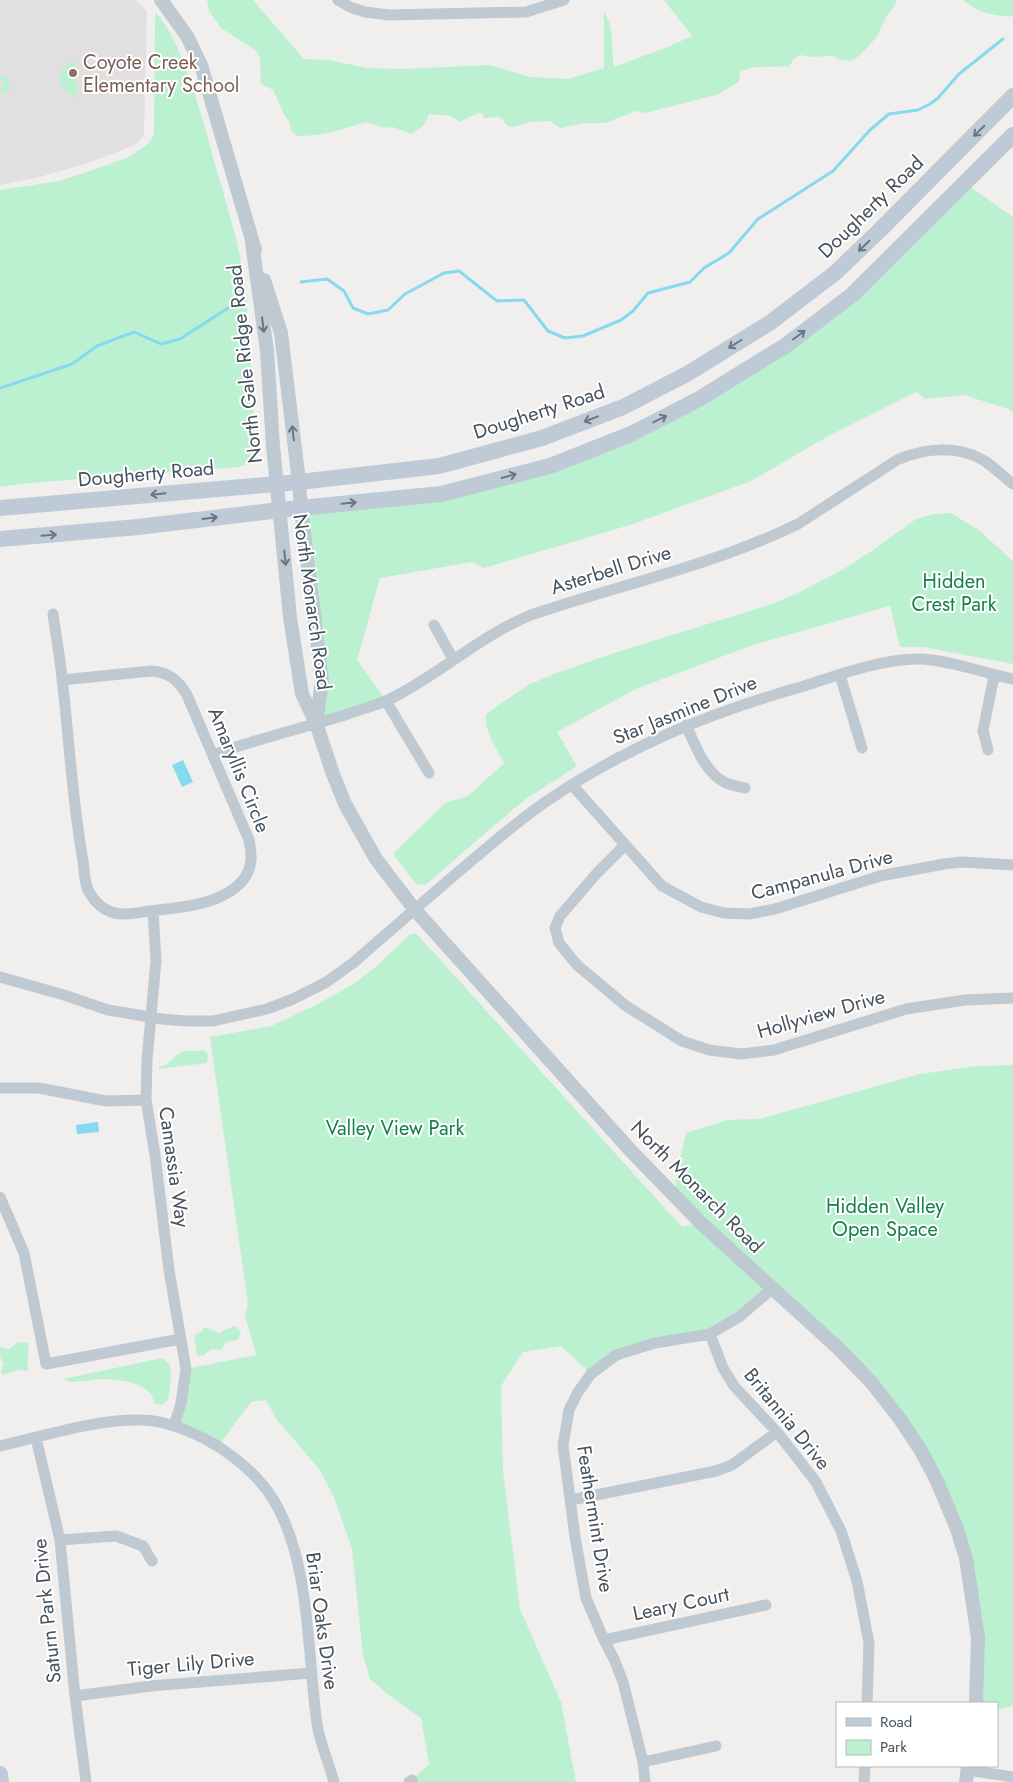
<svg xmlns="http://www.w3.org/2000/svg" width="1013" height="1782" font-family="Jost,sans-serif">
	<style>
		.education { fill: #e2dfe0 }
		.green { fill: #bbf1d0 }
		.water { fill: #86d9ef }
		.lines { fill: none; stroke-linecap: round; stroke-linejoin: round }
		.stream { stroke: #86d9ef; stroke-width: 3 }
		.minor { stroke: #bec9d1; stroke-width: 11 }
		.tertiary { stroke: #bec9d1; stroke-width: 14 }
		.secondary { stroke: #becad6; stroke-width: 16 }
		.oneway { stroke: #6a7681 }
		.oneway2 { stroke: #6a7680 }
		.education-dot { fill: #8d6e63; stroke: #fff; stroke-width: 2 }
		.labels { text-anchor: middle; dominant-baseline: central; stroke-width: 4; stroke-linejoin: round; paint-order: stroke }
		.education-label { font-size: 20px; fill: #785e54; stroke: #fff; text-anchor: start }
		.street-label { font-size: 20px; fill: #46525d; stroke: #fff }
		.park-label { font-size: 20px; fill: #13814b; stroke: #fff }
	</style>
	<rect width="100%" height="100%" fill="#f1eeee"/>
	<path class="education" d="M 0,0 L 135,0 L 147,11 L 144,136 L 135,145 L 85,164 L 36,178 L 0,185 Z"/>
	<path class="green" d="M 207,0 L 253,0 L 304,59 L 328,60 L 367,68 L 401,69 L 489,65 L 530,77 L 568,79 L 604,68 L 604,12 C 615,28 611,49 614,67 L 670,46 L 692,36 L 664,0 L 897,0 L 894,7 L 886,17 L 876,38 L 859,56 L 850,61 L 841,60 L 833,56 L 810,57 L 800,55 L 794,59 L 789,66 C 772,68 756,64 740,72 L 739,82 L 716,95 L 645,113 L 636,111 L 605,123 L 585,123 L 560,128 L 550,121 L 531,122 L 512,127 L 506,125 C 499,113 497,118 484,118 L 482,113 L 478,113 L 460,122 L 451,116 L 429,114 C 425,125 421,129 411,134 L 393,127 L 385,128 L 366,122 C 343,129 323,136 298,136 L 291,131 L 290,122 L 285,116 L 273,90 L 261,84 L 260,57 L 256,51 L 247,45 L 221,28 L 209,11 Z
		M 963,0 L 1013,0 L 1013,14 L 1010,17 C 988,14 981,14 963,0 Z
		M 155,13 C 182,36 205,128 215,164 C 226,202 238,240 244,278 C 247,294 247,309 248,324 C 249,345 253,367 251,388 L 256,451 L 246,465 L 238,467 L 29,483 L 0,487 L 0,190 L 59,181 L 99,168 L 131,156 L 149,143 L 154,134 Z
		M 70,62 L 76,62 L 77,96 L 75,98 L 59,84 L 57,78 Z
		M 0,74 L 6,76 L 10,83 L 8,91 L 1,95 L 0,89 L 4,86 L 2,81 L 0,80 Z
		M 965,183 L 1013,217 L 1013,413 L 1008,409 L 964,395 L 925,399 L 916,392 L 825,438 L 751,481 L 630,525 L 484,568 L 472,562 L 380,578 L 357,660 L 386,701 L 316,723 L 322,681 L 301,508 L 441,494 L 631,434 L 785,346 Z
		M 951,513 L 980,531 L 1013,561 L 1013,664 L 923,647 L 900,647 L 890,606 L 750,646 L 636,689 L 557,732 L 577,766 L 526,799 L 510,812 L 425,885 L 416,884 L 393,854 L 445,803 L 468,796 L 504,763 C 496,748 484,732 486,714 L 528,685 L 554,674 L 608,655 L 766,606 L 796,594 L 842,570 L 873,550 L 916,519 L 934,514 Z
		M 416,933 L 682,1227 L 700,1223 L 675,1196 L 676,1175 L 686,1133 L 728,1120 L 759,1119 L 920,1074 L 976,1066 L 1013,1065 L 1013,1706 L 997,1710 L 997,1703 L 976,1703 L 978,1638 L 957,1529 L 900,1419 L 772,1289 L 710,1334 L 655,1343 L 591,1374 L 561,1346 L 523,1352 L 501,1386 L 503,1471 L 520,1609 L 561,1702 L 576,1782 L 415,1782 L 412,1780 L 429,1764 L 421,1718 L 394,1699 L 370,1679 L 363,1655 L 352,1549 L 334,1497 L 320,1470 L 277,1420 L 266,1400 L 251,1402 L 218,1446 L 174,1426 L 186,1369 L 256,1355 L 245,1316 L 248,1303 L 210,1037 L 271,1026 L 316,1005 L 352,985 L 377,966 L 409,935 Z
		M 201,1050 L 205,1051 L 208,1054 L 207,1063 L 159,1069 L 159,1067 C 172,1065 173,1054 185,1051 C 190,1050 195,1052 201,1050 Z
		M 234,1326 L 237,1327 L 241,1332 L 238,1340 L 226,1342 L 221,1350 L 211,1349 L 204,1355 L 197,1356 L 194,1335 L 201,1332 L 204,1328 L 208,1328 L 219,1333 Z
		M 18,1342 L 28,1343 C 30,1353 25,1361 29,1371 L 19,1370 L 3,1375 L 1,1371 L 4,1364 L 0,1357 L 0,1347 L 9,1349 Z
		M 162,1358 L 170,1364 L 171,1380 L 168,1400 L 162,1405 L 154,1404 C 153,1381 116,1379 98,1379 C 86,1380 74,1385 63,1379 Z"/>
	<path class="water" d="M 183,760 L 193,782 L 182,787 L 172,765 Z
		M 98,1122 L 99,1132 L 77,1134 L 76,1125 Z"/>
	<g class="lines">
		<path class="stream" d="M 301,282 L 327,279 L 344,291 L 353,308 L 368,314 L 388,310 L 405,294 L 444,273 L 459,271 L 497,301 L 524,300 L 548,331 L 565,338 L 583,336 L 621,320 L 633,311 L 648,293 L 690,282 L 704,268 L 729,253 L 758,219 L 833,171 L 870,130 L 889,114 L 918,110 L 930,104 L 938,98 L 959,74 L 1003,39
			M 0,388 L 72,364 L 97,346 L 134,332 L 161,344 L 180,339 L 228,308"/>
		<path class="minor" d="M 338,0 L 350,7 L 365,12 L 389,15 L 526,12 L 564,0
			M 53,614 C 56,636 60,657 62,678 C 69,737 72,797 82,855 C 85,868 83,885 91,895 C 96,903 103,909 111,912 C 122,916 137,913 149,911 C 178,908 223,905 243,880 C 253,868 252,854 249,840 L 187,695 C 178,680 169,672 151,671 L 62,680
			M 434,625 L 453,659
			M 840,675 L 862,748
			M 386,701 L 429,773
			M 686,725 C 695,745 705,773 726,783 C 732,785 739,787 745,788
			M 988,750 L 983,731 L 994,676
			M 214,755 C 258,738 304,728 348,714 C 361,709 375,706 388,700 C 438,676 479,636 531,615 C 619,585 714,565 798,524 L 897,460 C 924,448 956,445 983,460 C 994,467 1003,476 1013,484
			M 572,785 L 662,886 L 701,907 L 724,913 L 749,914 L 775,909 L 880,876 L 944,864 L 962,862 L 1013,865
			M 625,845 L 597,873 L 560,916 L 555,928 L 559,943 L 577,965 L 626,1006 L 682,1041 L 709,1050 L 741,1054 L 774,1050 L 906,1009 L 965,1000 L 1013,998
			M 153,911 L 156,961 L 147,1060 L 146,1100 L 155,1155 L 169,1270 L 186,1369 L 181,1403 L 174,1426
			M 0,977 L 64,995 L 108,1010 L 162,1019 L 186,1021 L 213,1021 L 267,1009 L 293,999 L 325,983 L 353,963 C 392,929 431,895 470,862 C 494,842 518,821 544,803 C 625,747 709,713 804,686 C 838,675 885,658 921,659 C 948,660 985,673 1013,679
			M 0,1088 L 39,1088 L 106,1101 L 146,1100
			M 0,1197 L 24,1253 L 46,1364 L 180,1339
			M 710,1334 L 723,1368 L 734,1386 L 777,1432 L 816,1482 L 841,1531 L 857,1581 L 869,1643 L 867,1703
			M 36,1438 L 60,1540 L 75,1696 L 86,1782
			M 0,1446 C 44,1436 96,1419 141,1420 C 166,1420 198,1434 219,1447 C 240,1461 260,1478 273,1499 C 311,1561 307,1653 317,1724 C 320,1743 329,1763 334,1782
			M 571,1500 L 716,1471 L 732,1465 L 777,1432
			M 60,1540 L 116,1536 L 143,1546 L 152,1561
			M 604,1640 L 766,1605
			M 75,1696 L 151,1686 L 311,1673
			M 643,1762 L 716,1746
			M 968,1770 L 1013,1777
			M 409,1782 L 412,1780
			M 645,1782 L 643,1762 L 623,1682 L 614,1659 L 604,1640 L 586,1598 L 575,1537 L 563,1445 L 569,1410 L 578,1392 L 591,1374 L 616,1355 L 655,1343 L 710,1334 L 739,1317 L 772,1289
			M 864,1782 L 865,1766"/>
		<path class="tertiary" d="M 161,0 L 187,36 L 201,65 L 255,250
			M 252,242 L 267,351 L 273,446 L 290,617 L 302,694 L 316,723 L 333,774 L 345,804 L 376,859 L 415,910 L 631,1151 L 701,1223 L 838,1348 L 871,1382 L 900,1419 L 920,1449 L 936,1479 L 957,1529 L 966,1558 L 978,1638 L 976,1703
			M 264,280 L 281,333 L 299,482 L 301,508 L 322,681 L 316,723
			M 966,1782 L 968,1766"/>
		<path class="secondary" d="M 0,508 L 299,482 L 439,466 L 542,438 L 623,407 L 687,374 L 771,322 L 835,273 L 879,231 L 1013,96
			M 0,539 L 138,527 L 280,510 L 441,494 L 550,466 L 631,434 L 699,399 L 785,346 L 852,295 L 1013,135
			M 0,1774 L 1,1782"/>
	</g>
	<defs><path id="oneway-shaft" d="M-6 0H5M1.5-3L5.5 0L1.5 3" fill="none" stroke-width="1.6" stroke-linecap="round" stroke-linejoin="round" transform="scale(1.25)"/></defs>
	<g class="oneway">
		<use href="#oneway-shaft" transform="translate(979 131) rotate(135)"/>
		<use href="#oneway-shaft" transform="translate(864 246) rotate(136)"/>
		<use href="#oneway-shaft" transform="translate(799 335) rotate(-37)"/>
		<use href="#oneway-shaft" transform="translate(735 344) rotate(148)"/>
		<use href="#oneway-shaft" transform="translate(591 419) rotate(159)"/>
		<use href="#oneway-shaft" transform="translate(660 419) rotate(-27)"/>
		<use href="#oneway-shaft" transform="translate(509 476) rotate(-15)"/>
		<use href="#oneway-shaft" transform="translate(158 494) rotate(174)"/>
		<use href="#oneway-shaft" transform="translate(349 503) rotate(-6)"/>
		<use href="#oneway-shaft" transform="translate(210 518) rotate(-7)"/>
		<use href="#oneway-shaft" transform="translate(49 535) rotate(-5)"/>
	</g>
	<g class="oneway2">
		<use href="#oneway-shaft" transform="translate(263 325) rotate(83)"/>
		<use href="#oneway-shaft" transform="translate(293 433) rotate(-97)"/>
		<use href="#oneway-shaft" transform="translate(285 558) rotate(84)"/>
	</g>
	<circle class="education-dot" cx="73" cy="73" r="5"/>
	<g class="labels">
		<g class="education-label">
			<text x="83" y="62">Coyote Creek<tspan x="83" dy="23">Elementary School</tspan></text>
		</g>
		<g class="street-label">
			<text transform="translate(871 207) rotate(-44)">Dougherty Road</text>
			<text transform="translate(245 364) rotate(-96)">North Gale Ridge Road</text>
			<text transform="translate(539 412) rotate(-18)">Dougherty Road</text>
			<text transform="translate(146 474) rotate(-5)">Dougherty Road</text>
			<text transform="translate(611 570) rotate(-17)">Asterbell Drive</text>
			<text transform="translate(312 602) rotate(82)">North Monarch Road</text>
			<text transform="translate(685 710) rotate(-22)">Star Jasmine Drive</text>
			<text transform="translate(239 770) rotate(68)">Amaryllis Circle</text>
			<text transform="translate(822 875) rotate(-15)">Campanula Drive</text>
			<text transform="translate(821 1014) rotate(-16)">Hollyview Drive</text>
			<text transform="translate(174 1167) rotate(82)">Camassia Way</text>
			<text transform="translate(697 1187) rotate(45)">North Monarch Road</text>
			<text transform="translate(787 1419) rotate(51)">Britannia Drive</text>
			<text transform="translate(595 1519) rotate(81)">Feathermint Drive</text>
			<text transform="translate(681 1604) rotate(-12)">Leary Court</text>
			<text transform="translate(47 1611) rotate(-96)">Saturn Park Drive</text>
			<text transform="translate(322 1621) rotate(82)">Briar Oaks Drive</text>
			<text transform="translate(191 1664) rotate(-5)">Tiger Lily Drive</text>
		</g>
		<g class="park-label">
			<text x="954" y="581">Hidden<tspan x="954" dy="23">Crest Park</tspan></text>
			<text x="395" y="1128">Valley View Park</text>
			<text x="885" y="1206">Hidden Valley<tspan x="885" dy="23">Open Space</tspan></text>
		</g>
	</g>
	<rect x="836" y="1702" width="162" height="65" fill="#ffffff" stroke="#b5babe"/>
	<rect x="846" y="1718" width="25" height="8" fill="#becad6" stroke="#b5babe"/>
	<text x="880" y="1727" font-size="15" fill="#46525d">Road</text>
	<rect x="846" y="1740" width="25" height="15" fill="#bbf1d0" stroke="#b5babe"/>
	<text x="880" y="1752" font-size="15" fill="#46525d">Park</text>
</svg>
